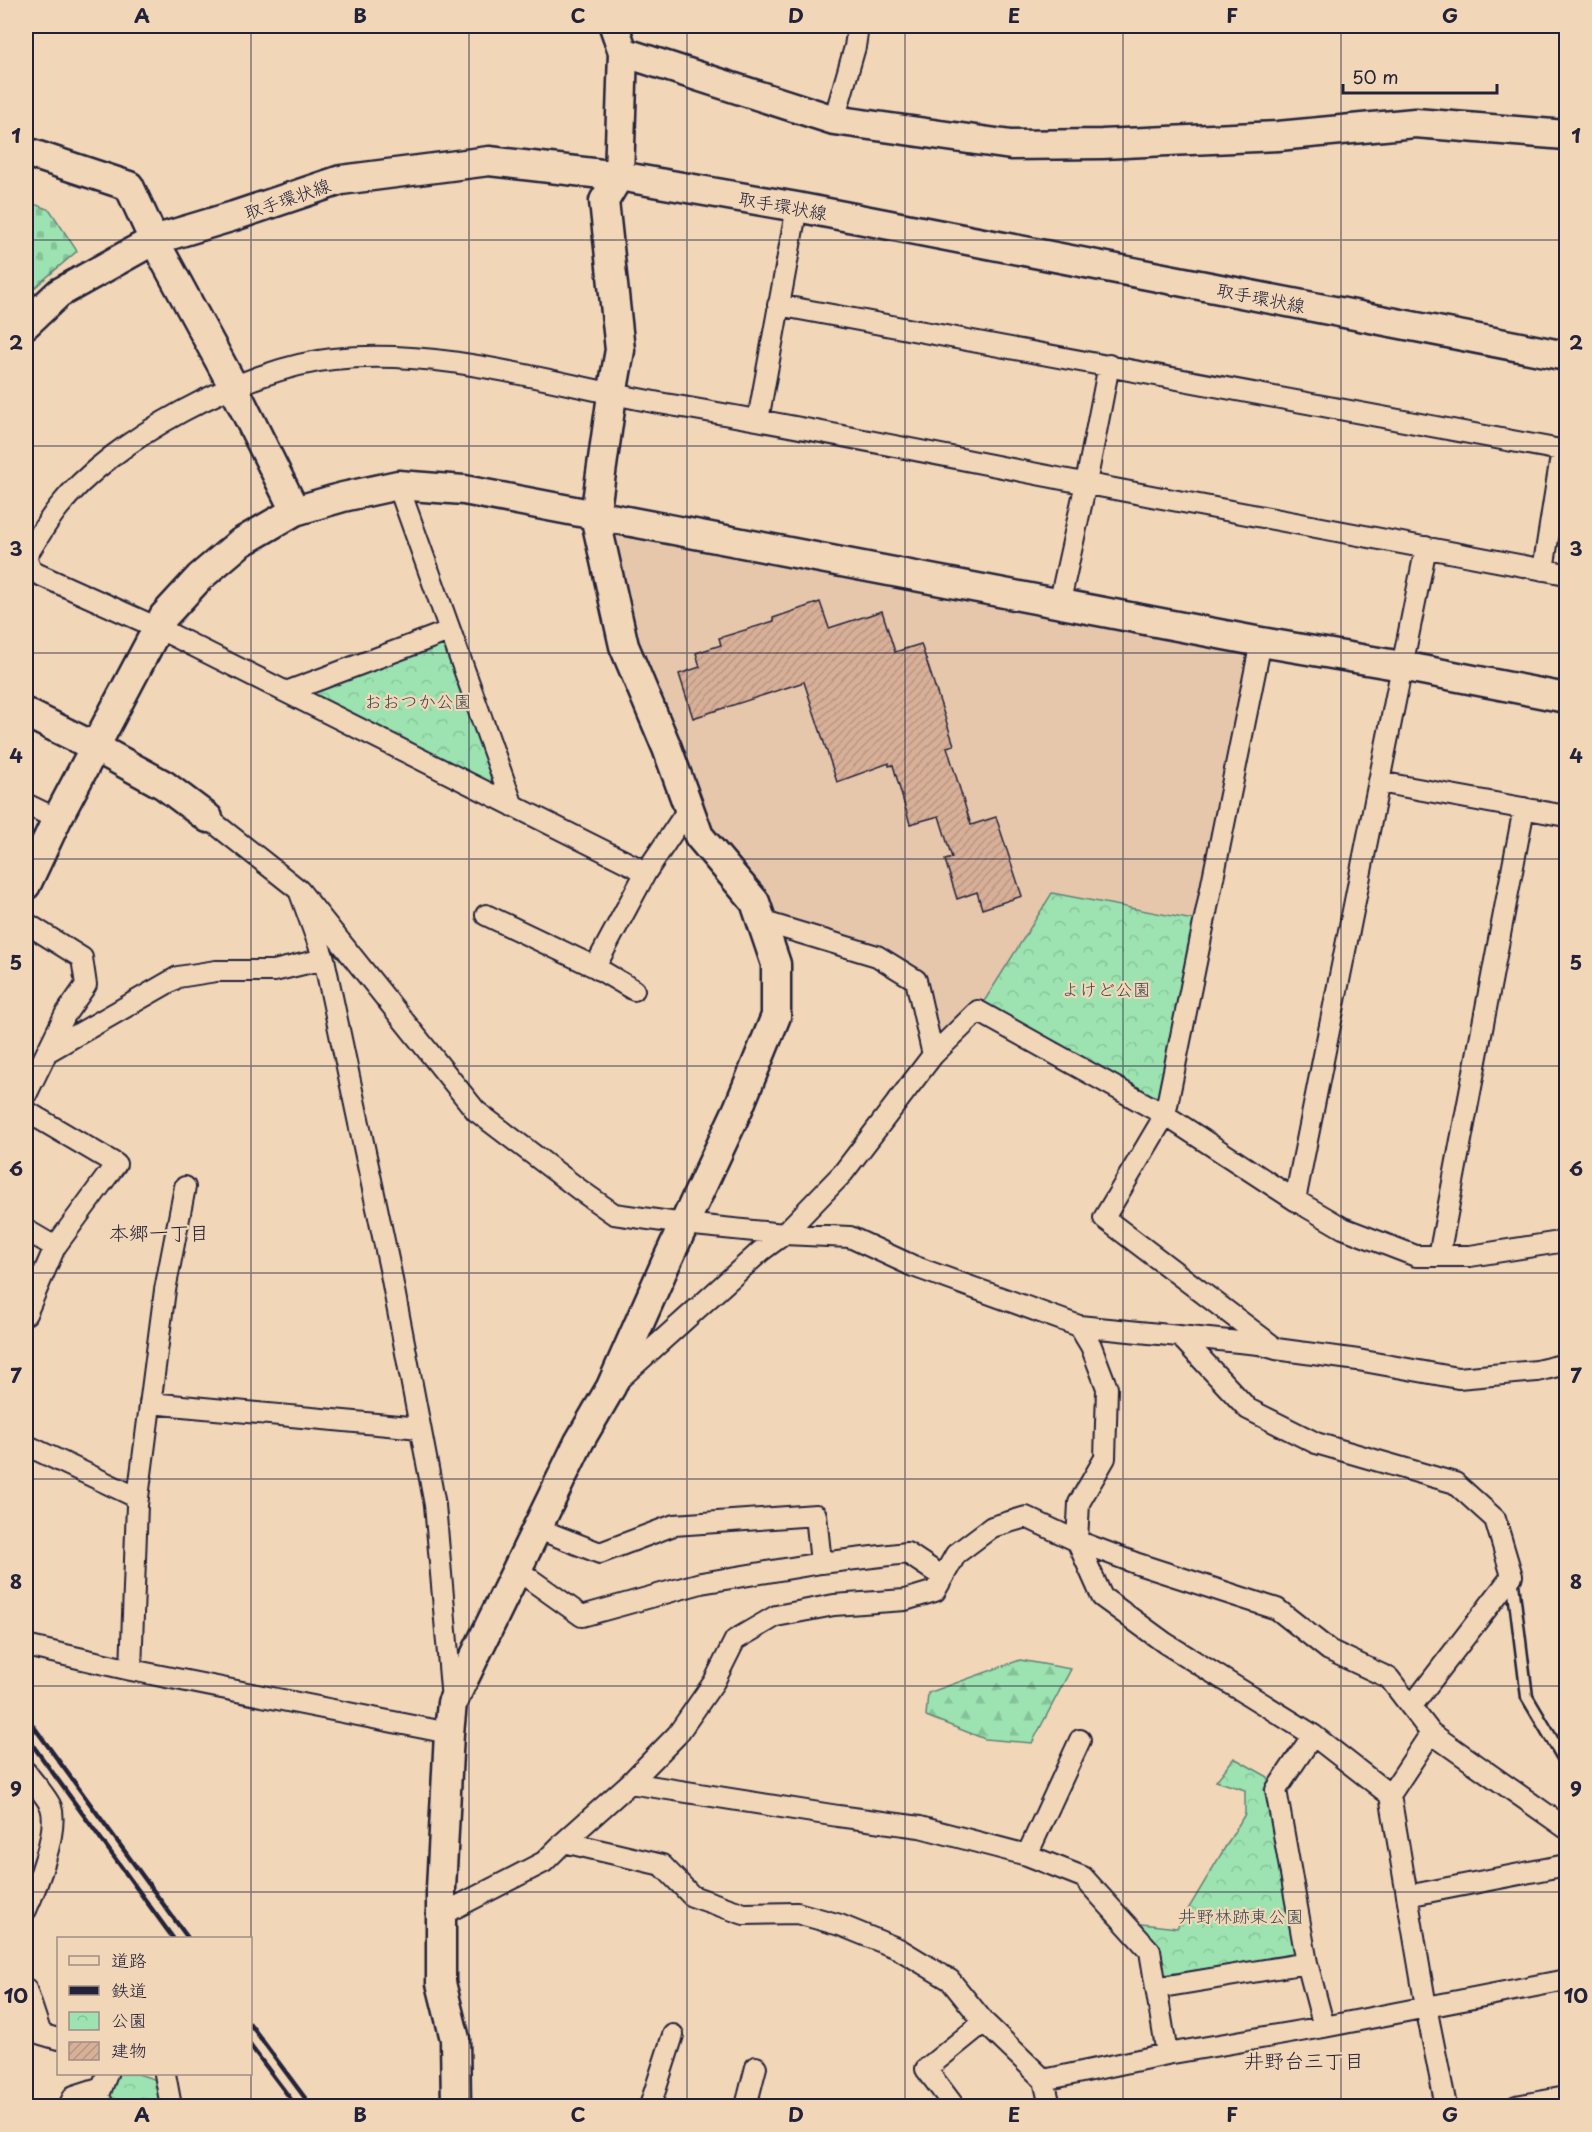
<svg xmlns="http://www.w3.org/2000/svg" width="1592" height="2132" font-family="'Playpen Sans','Klee One',sans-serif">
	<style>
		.built { fill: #e6c7ac }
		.forest { fill: url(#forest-firs); stroke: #5f8276; stroke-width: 1.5 }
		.cemetery { fill: url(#cemetery-stones); stroke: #5f8276; stroke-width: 1.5 }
		.park { fill: url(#park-crowns); stroke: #5f8276; stroke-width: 1.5 }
		.building { fill: url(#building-hatch); stroke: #22223b; stroke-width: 1.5 }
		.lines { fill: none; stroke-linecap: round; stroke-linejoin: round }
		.lane-casing { stroke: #22223b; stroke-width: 15 }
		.street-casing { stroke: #22223b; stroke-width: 24 }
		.secondary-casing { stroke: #22223b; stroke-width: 33 }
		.lane { stroke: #f2d6b8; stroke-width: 10 }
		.street { stroke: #f2d6b8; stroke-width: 20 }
		.secondary { stroke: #f2d6b8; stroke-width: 28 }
		.rail { stroke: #22223b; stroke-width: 4.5 }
		.grid { fill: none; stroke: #22223b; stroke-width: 1.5; stroke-opacity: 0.55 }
		.labels { text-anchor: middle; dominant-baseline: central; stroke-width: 4.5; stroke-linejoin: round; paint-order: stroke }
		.street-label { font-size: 18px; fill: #22223b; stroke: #f2d6b8 }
		.park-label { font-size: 18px; fill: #3a4953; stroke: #f2d6b8 }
		.neighbourhood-label { font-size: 20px; fill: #22223b; stroke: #f2d6b8 }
		.neatline { fill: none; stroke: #22223b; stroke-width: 2 }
		.grid-label { font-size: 20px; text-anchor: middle; font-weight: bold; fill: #22223b }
	</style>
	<defs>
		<pattern id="forest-firs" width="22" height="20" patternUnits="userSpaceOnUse" patternTransform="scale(1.5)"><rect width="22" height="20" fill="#9ce3b1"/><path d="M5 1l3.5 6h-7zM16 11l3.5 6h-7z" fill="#86c299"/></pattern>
		<pattern id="cemetery-stones" width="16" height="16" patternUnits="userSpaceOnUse" patternTransform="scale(1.5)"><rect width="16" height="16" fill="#9ce3b1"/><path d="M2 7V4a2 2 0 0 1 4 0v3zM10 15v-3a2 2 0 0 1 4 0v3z" fill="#86c299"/></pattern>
		<pattern id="park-crowns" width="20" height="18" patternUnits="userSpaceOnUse" patternTransform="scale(1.5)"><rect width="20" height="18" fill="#9ce3b1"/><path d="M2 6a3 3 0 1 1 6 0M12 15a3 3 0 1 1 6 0" fill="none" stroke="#86c299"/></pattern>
		<pattern id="building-hatch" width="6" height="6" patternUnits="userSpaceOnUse" patternTransform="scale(1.5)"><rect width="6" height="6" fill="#d8af97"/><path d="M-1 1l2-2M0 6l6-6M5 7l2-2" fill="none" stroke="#b99683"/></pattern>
	</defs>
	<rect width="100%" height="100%" fill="#f2d6b8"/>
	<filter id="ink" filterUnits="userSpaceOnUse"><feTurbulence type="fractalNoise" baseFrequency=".0167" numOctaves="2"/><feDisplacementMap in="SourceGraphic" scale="12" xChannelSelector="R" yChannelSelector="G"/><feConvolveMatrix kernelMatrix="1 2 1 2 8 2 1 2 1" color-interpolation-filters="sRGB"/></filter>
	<g filter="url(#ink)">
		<path class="built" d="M 595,516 L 1261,642 L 1204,922 L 978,1011 L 933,1055 L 916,980 L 761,921 L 699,836 Z"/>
		<path class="forest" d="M 1020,1660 L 1071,1669 L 1032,1743 L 985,1739 L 926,1716 L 928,1693 Z"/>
		<path class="cemetery" d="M 26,201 L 50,210 L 77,251 L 26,295 Z"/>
		<path class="park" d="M 449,631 L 513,806 L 286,692 Z
			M 1052,893 L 1204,922 L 1165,1115 L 978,1011 Z
			M 1234,1758 L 1268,1777 L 1271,1809 L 1297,1956 L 1162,1975 L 1106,1920 L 1177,1928 L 1245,1814 L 1245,1790 L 1216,1781 Z
			M 115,2074 L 138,2074 L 157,2080 L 162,2106 L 122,2106 L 112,2102 L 110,2095 Z"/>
		<path class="building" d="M 820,602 L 829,628 L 882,611 L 895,652 L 921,644 L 954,745 L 947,747 L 971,825 L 996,817 L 1022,896 L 982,909 L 977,892 L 957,899 L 945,860 L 952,858 L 939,816 L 910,824 L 893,765 L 889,766 L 889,763 L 837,782 L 804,682 L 693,718 L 679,674 L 700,667 L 696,653 L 721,645 L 719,638 L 774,621 L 773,618 Z"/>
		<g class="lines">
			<g class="lane-casing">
				<path id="lane" d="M 1512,1576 L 1527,1697 L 1566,1763"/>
			</g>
			<g class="street-casing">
				<path id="street" d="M 834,120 L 855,47 L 858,26
					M 780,302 L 778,305 L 1566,451
					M 758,420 L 797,207
					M 398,485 L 513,806
					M 1543,570 L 1562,450
					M 1059,605 L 1086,483 L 1109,365
					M 1261,642 L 1165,1115 L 1104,1218 L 1270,1344
					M 286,692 L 449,631
					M 1379,782 L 1566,816
					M 26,804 L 57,819
					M 208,818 L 299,890 L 324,959 L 390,1269 L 435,1505 L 452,1700
					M 646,872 L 158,628 L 31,571 L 26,556 C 37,540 46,523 58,508 C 112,439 245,368 333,359 C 446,347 555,385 665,404 C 805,427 944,456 1083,483 C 1244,514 1406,543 1566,574
					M 299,890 L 476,1111 L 580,1190 L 614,1214 L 684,1224 L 784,1234 L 843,1173 L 933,1055 L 978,1011 L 1165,1115 L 1295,1200 L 1343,1228 L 1416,1256 L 1470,1256 L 1566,1241
					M 486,915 L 595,967 L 634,990
					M 761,921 L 877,956 L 916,980 L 933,1055
					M 26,923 L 82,958 L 86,985 L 65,1015 L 26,1095
					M 595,967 L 646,872 L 689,808
					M 47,1052 L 178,977 L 216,971 L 274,971 L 324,959
					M 26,1111 L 116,1164 L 55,1247
					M 1295,1200 L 1426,547
					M 26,1230 L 55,1247 L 26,1314
					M 1439,1256 L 1524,808
					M 1079,1326 L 1091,1346 L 1107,1388 L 1105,1458 L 1079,1503 L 1077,1541 L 1138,1564 L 1277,1609 L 1329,1650 L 1389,1678 L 1431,1733 L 1566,1828
					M 1180,1336 L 1248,1409 L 1316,1443 L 1455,1483 L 1495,1519 L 1512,1576 L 1411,1707
					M 617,1381 L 761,1251 L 784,1234 L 850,1237 L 913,1266 L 1079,1326 L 1259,1344 L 1276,1349 L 1358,1360 L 1458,1378 L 1537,1371 L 1566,1364
					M 150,1403 L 420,1428
					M 26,1445 L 138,1498
					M 536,1528 L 600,1553 L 674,1525 L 816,1515 L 821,1563
					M 516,1569 L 582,1616 L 701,1583 L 821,1563 L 907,1553 L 943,1577
					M 26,1646 L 131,1670 L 449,1733
					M 131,1670 L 137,1505 L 165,1290 L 185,1187
					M 1313,1735 L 1276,1790 L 1307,1963 L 1324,2027
					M 26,1772 C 32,1781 47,1797 51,1807 C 59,1831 36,1888 26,1910
					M 630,1783 L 838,1816 L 920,1827 L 1027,1855 L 1083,1877 L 1150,1951 L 1167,2054
					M 1390,1795 L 1431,1733
					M 564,1842 L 662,1865 L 692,1896 L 744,1914 L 797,1913 L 840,1925 L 899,1949 L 950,1980 L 984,2022 L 1044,2080 L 1050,2106
					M 1027,1855 L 1080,1740
					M 1407,1896 L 1566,1865
					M 441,1915 L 544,1862 L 564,1842 L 630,1783 L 677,1735 L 714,1682 L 735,1640 L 776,1616 L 834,1605 L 905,1600 L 935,1591 L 956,1554 L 992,1527 L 1026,1517 L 1077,1541 L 1102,1597 L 1165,1643 L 1313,1735 L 1390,1795 L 1426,2007 L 1446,2106
					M 1156,1988 L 1307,1963
					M 26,1989 L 41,2034 L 58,2039
					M 165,2074 L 171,2106
					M 1044,2080 L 1167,2054 L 1324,2027 L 1566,1980
					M 69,2106 L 74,2096 L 102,2087
					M 103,2106 L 99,2095 L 107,2074
					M 650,2106 L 673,2035
					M 746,2106 L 756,2067
					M 954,2106 L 926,2069 L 984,2022
					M 1516,2106 L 1566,2097"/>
			</g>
			<g class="secondary-casing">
				<path id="secondary" d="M 614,26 L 623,52
					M 26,152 L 129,186 L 154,240 L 231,382 L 295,511
					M 26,324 L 59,293 L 154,240 L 234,216 L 341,180 L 489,161 L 619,176 L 797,207 L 1566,356
					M 26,713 L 95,747 L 164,785 L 208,818
					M 26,885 L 57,819 L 164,616 L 200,577 L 240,543 L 295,511 L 343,497 L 398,485 L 464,490 L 1261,642 L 1402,666 L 1566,698
					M 456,2106 L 455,2039 L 441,1983 L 441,1889 L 449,1733 L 452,1703 L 579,1442 L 611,1387 L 665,1265 L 738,1109 L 776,1016 L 776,964 L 755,902 L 699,836 L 667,748 L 624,646 L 595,516 L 612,395 L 620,350 L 604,201 L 619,176 L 623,52 L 834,120 L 1011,145 L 1102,144 L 1278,136 L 1415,123 L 1566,135"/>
			</g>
			<use href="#lane" class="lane"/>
			<use href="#street" class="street"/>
			<use href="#secondary" class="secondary"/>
			<path class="rail" d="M 26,1716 L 188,1938
				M 26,1736 L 173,1938
				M 250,2024 L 311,2106
				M 250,2045 L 296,2106"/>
		</g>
	</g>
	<path class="grid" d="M 251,26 L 251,2106M 469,26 L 469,2106M 687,26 L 687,2106M 905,26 L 905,2106M 1123,26 L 1123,2106M 1341,26 L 1341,2106M 26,240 L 1566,240M 26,446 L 1566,446M 26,653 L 1566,653M 26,859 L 1566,859M 26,1066 L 1566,1066M 26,1273 L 1566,1273M 26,1479 L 1566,1479M 26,1686 L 1566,1686M 26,1892 L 1566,1892"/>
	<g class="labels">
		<g class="street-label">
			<text transform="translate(287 198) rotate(-19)">取手環状線</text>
			<text transform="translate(783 205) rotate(10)">取手環状線</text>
			<text transform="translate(1261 297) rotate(11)">取手環状線</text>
		</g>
		<g class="park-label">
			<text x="418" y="700">おおつか公園</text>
			<text x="1106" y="988">よけど公園</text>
			<text x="1241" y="1915">井野林跡東公園</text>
		</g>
		<g class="neighbourhood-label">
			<text x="159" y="1232">本郷一丁目</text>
			<text x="1304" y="2060">井野台三丁目</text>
		</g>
	</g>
	<rect width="1592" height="2132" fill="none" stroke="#f2d6b8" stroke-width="66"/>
	<rect x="57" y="1937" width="195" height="138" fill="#f2d6b8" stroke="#9f8e86" stroke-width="1.5"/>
	<rect x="69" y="1956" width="30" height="9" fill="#f2d6b8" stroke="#9f8e86" stroke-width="1.5"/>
	<text x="111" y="1967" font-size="18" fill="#22223b">道路</text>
	<rect x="69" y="1986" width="30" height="9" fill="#22223b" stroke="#9f8e86" stroke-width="1.5"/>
	<text x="111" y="1997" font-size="18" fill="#22223b">鉄道</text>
	<rect x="69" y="2012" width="30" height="18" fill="url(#park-crowns)" stroke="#9f8e86" stroke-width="1.5"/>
	<text x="111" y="2027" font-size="18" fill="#22223b">公園</text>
	<rect x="69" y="2042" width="30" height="18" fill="url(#building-hatch)" stroke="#9f8e86" stroke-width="1.5"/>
	<text x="111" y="2057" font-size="18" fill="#22223b">建物</text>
	<path d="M1343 84v9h154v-9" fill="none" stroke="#22223b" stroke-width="3"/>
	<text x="1352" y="84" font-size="18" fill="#22223b" stroke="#f2d6b8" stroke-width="4.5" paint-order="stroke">50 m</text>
	<rect x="33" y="33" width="1526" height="2066" class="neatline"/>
	<g class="grid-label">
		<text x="142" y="23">A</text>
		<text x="360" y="23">B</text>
		<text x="578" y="23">C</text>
		<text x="796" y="23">D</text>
		<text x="1014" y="23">E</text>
		<text x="1232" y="23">F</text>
		<text x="1450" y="23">G</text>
		<text x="16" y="143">1</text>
		<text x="1576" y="143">1</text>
		<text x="16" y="350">2</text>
		<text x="1576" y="350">2</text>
		<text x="16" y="556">3</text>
		<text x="1576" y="556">3</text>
		<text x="16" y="763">4</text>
		<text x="1576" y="763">4</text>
		<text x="16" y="970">5</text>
		<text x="1576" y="970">5</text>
		<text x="16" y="1176">6</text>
		<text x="1576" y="1176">6</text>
		<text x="16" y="1383">7</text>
		<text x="1576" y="1383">7</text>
		<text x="16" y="1589">8</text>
		<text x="1576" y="1589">8</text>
		<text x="16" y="1796">9</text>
		<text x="1576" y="1796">9</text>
		<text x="16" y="2003">10</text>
		<text x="1576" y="2003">10</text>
		<text x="142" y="2122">A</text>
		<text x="360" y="2122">B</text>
		<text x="578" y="2122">C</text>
		<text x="796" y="2122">D</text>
		<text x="1014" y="2122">E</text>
		<text x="1232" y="2122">F</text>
		<text x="1450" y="2122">G</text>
	</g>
</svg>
